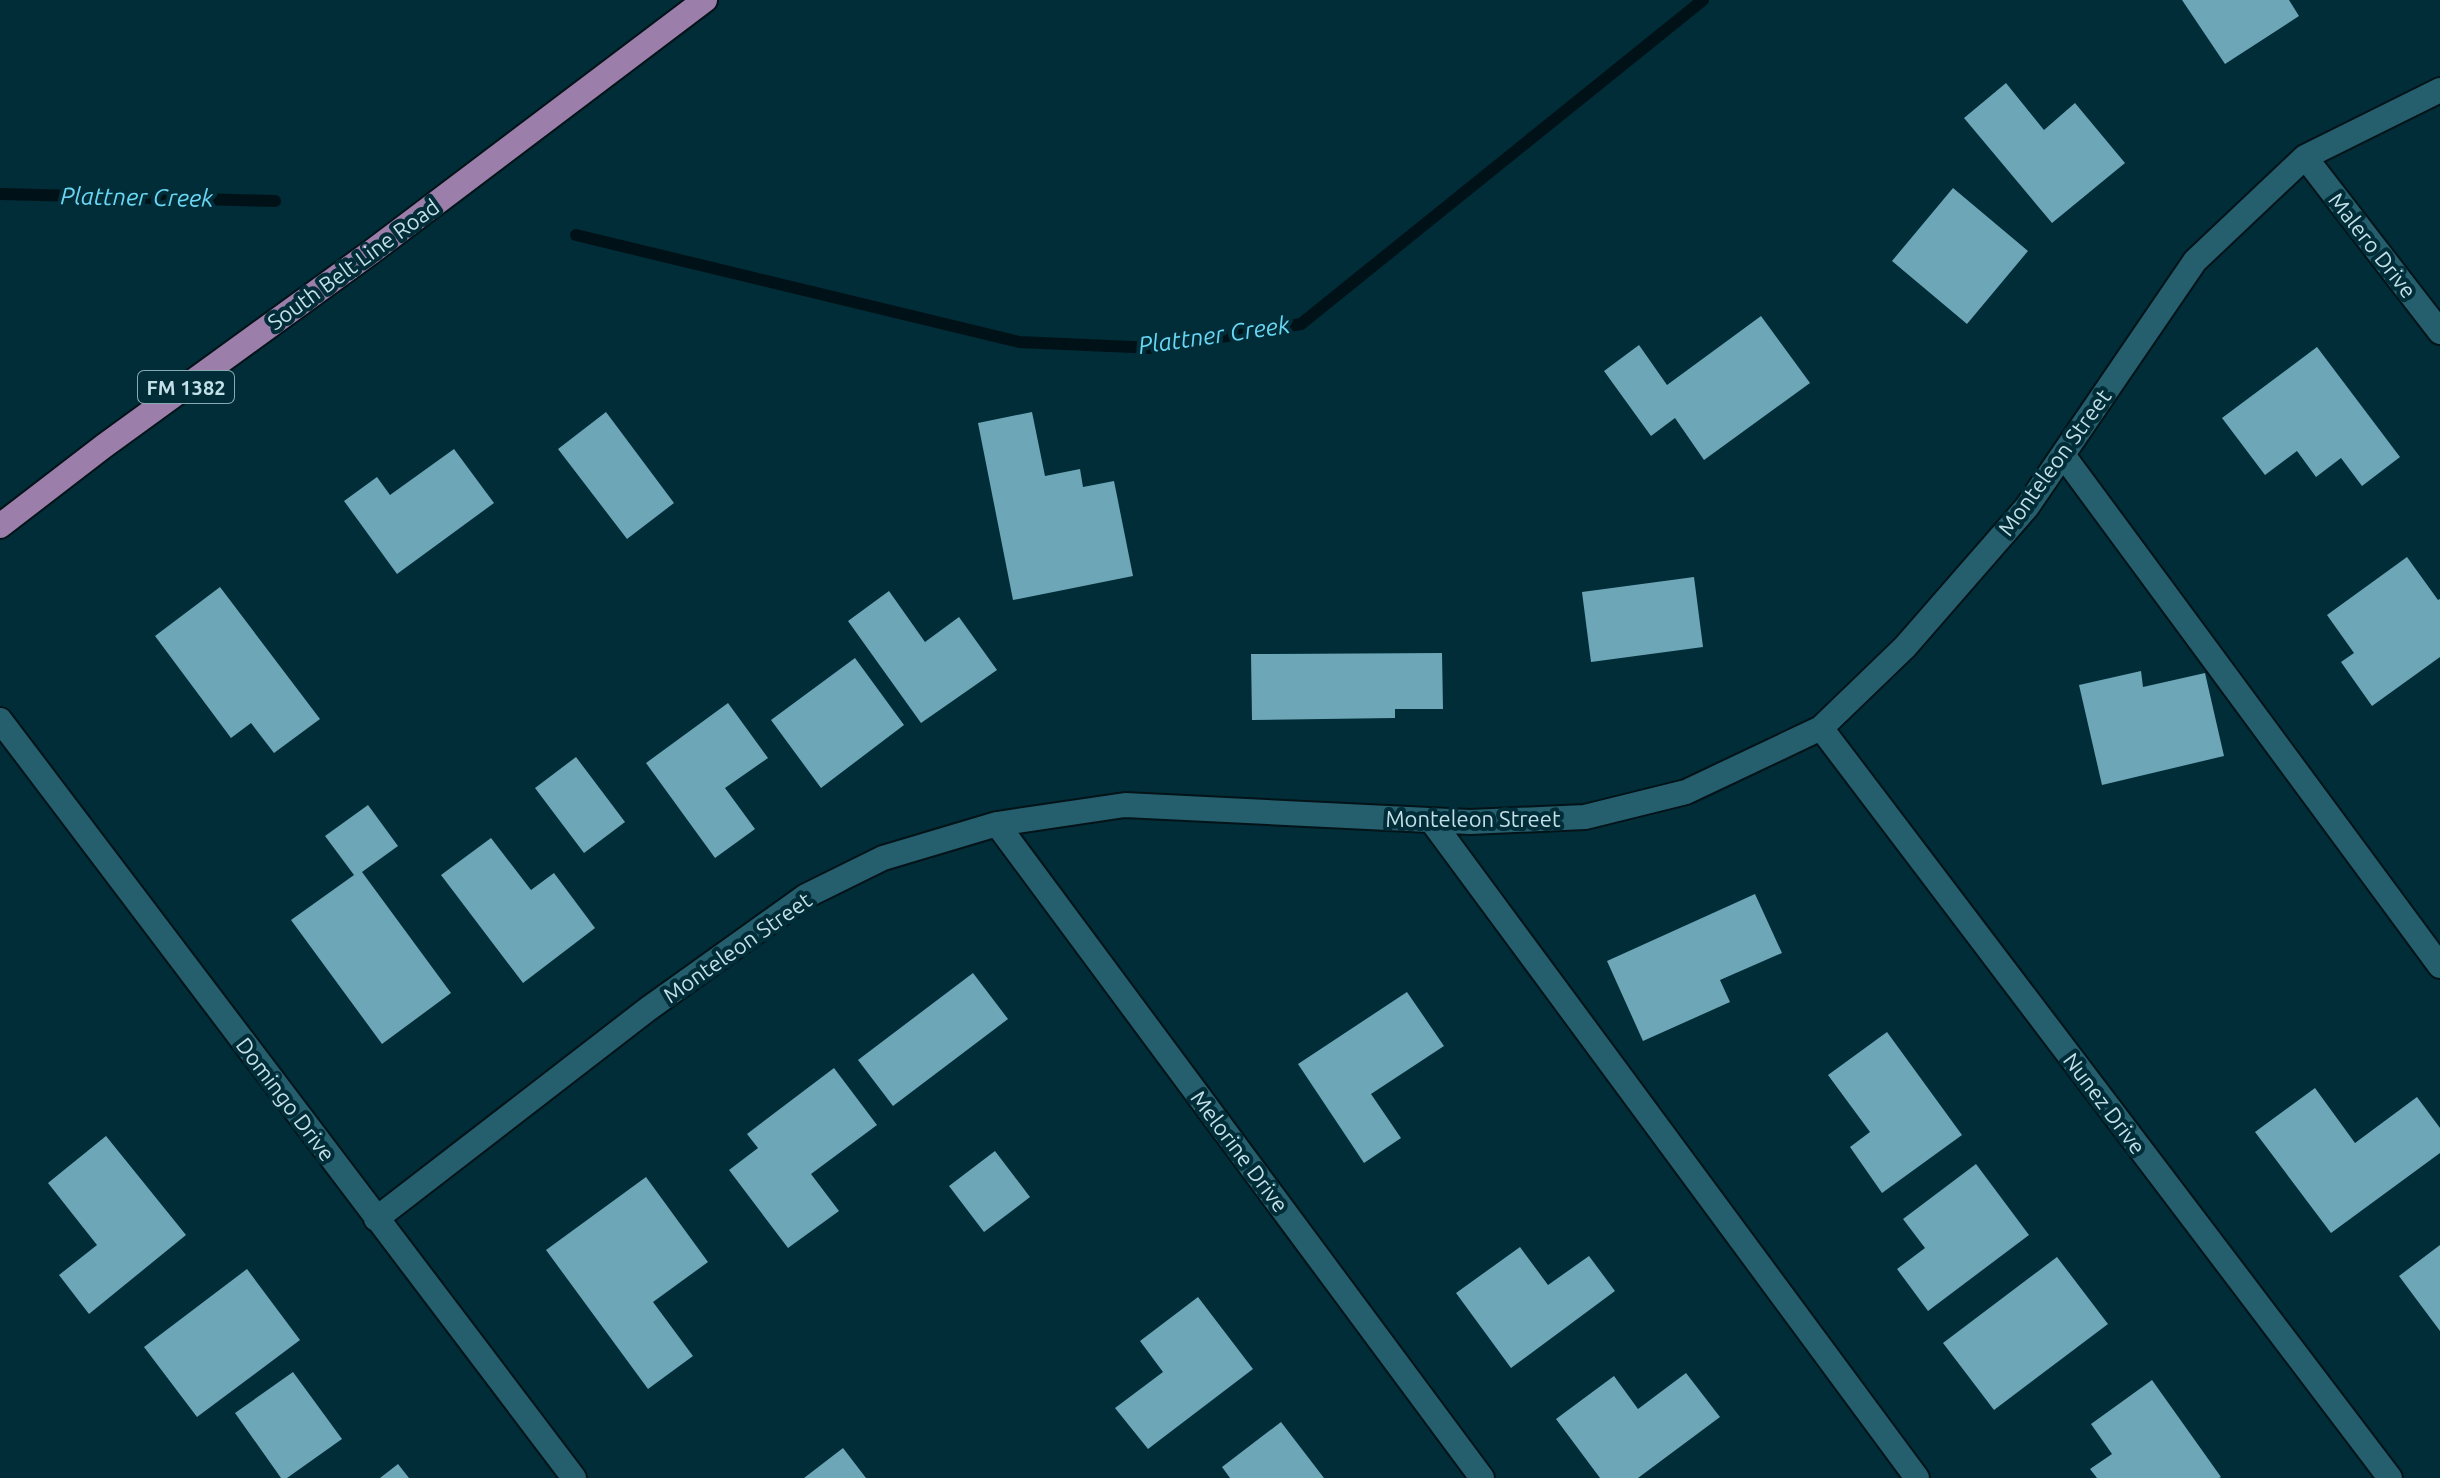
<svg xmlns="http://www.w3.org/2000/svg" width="2440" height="1478" font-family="Ubuntu,sans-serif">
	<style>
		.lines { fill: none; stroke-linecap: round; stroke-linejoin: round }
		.stream { stroke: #001217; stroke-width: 12 }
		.building { fill: #6da6b6 }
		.minor-casing { stroke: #031318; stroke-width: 28 }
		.major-casing { stroke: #031318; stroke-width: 28 }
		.minor { stroke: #255e6d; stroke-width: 24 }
		.major { stroke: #9b7eaa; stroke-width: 24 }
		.labels { text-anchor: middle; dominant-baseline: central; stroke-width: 8; stroke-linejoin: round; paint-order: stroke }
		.shield { fill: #002d38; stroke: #88aab2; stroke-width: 2 }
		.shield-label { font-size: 20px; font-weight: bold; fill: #c3dfe7 }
		.street-label { font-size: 22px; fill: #c3dfe7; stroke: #002d38 }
		.water-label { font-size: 24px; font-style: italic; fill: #69d6f3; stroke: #002d38 }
	</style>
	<rect width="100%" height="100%" fill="#002d38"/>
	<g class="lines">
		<path class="stream" d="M 0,194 L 275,201
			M 576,235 L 1019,342 L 1155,348 L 1301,324 L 1703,0"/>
	</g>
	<path class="building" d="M 2182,0 L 2289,0 L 2299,16 L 2225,64 Z
		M 2006,83 L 2044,130 L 2075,103 L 2125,163 L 2052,223 L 1964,118 Z
		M 1953,188 L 2028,251 L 1967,324 L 1892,261 Z
		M 1761,316 L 1810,383 L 1704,460 L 1675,418 L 1651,436 L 1604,371 L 1639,345 L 1667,385 Z
		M 2317,347 L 2400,457 L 2362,486 L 2341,458 L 2316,477 L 2297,451 L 2265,475 L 2222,418 Z
		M 606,412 L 674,503 L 627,539 L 558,449 Z
		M 1032,412 L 1045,476 L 1080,469 L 1083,487 L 1114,481 L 1133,576 L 1013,600 L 978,423 Z
		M 454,449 L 494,503 L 397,574 L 344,501 L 377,477 L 390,495 Z
		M 2407,557 L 2438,600 L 2440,599 L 2440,657 L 2372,706 L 2341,662 L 2354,653 L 2327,615 Z
		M 1694,577 L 1703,647 L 1591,662 L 1582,592 Z
		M 220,587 L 320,719 L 274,753 L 251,723 L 231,738 L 155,636 Z
		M 889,591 L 925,642 L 959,617 L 997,670 L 921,723 L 848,621 Z
		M 1442,653 L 1443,709 L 1395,709 L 1395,718 L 1252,720 L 1251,654 Z
		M 855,658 L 904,725 L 821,788 L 771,720 Z
		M 2141,671 L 2143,687 L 2205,673 L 2224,756 L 2102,785 L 2079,685 Z
		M 728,703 L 768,758 L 725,788 L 755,829 L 715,858 L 646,763 Z
		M 576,757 L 625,822 L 584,853 L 535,788 Z
		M 368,805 L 398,846 L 362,872 L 451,993 L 382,1044 L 291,920 L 354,875 L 325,836 Z
		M 491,838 L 531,890 L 554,873 L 595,928 L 523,983 L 441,875 Z
		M 1755,894 L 1782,953 L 1720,980 L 1730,1002 L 1643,1041 L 1607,961 Z
		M 973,973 L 1008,1019 L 893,1106 L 858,1060 Z
		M 1407,992 L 1444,1046 L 1371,1094 L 1401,1138 L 1364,1163 L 1298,1064 Z
		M 1887,1032 L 1962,1135 L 1882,1193 L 1850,1147 L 1870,1132 L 1828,1075 Z
		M 834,1068 L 877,1125 L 811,1174 L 839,1211 L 788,1248 L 729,1170 L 758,1148 L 747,1134 Z
		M 2315,1088 L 2355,1143 L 2417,1097 L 2440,1128 L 2440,1153 L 2331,1233 L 2255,1132 Z
		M 106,1136 L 186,1235 L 89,1314 L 59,1275 L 97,1245 L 48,1183 Z
		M 995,1151 L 1030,1197 L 984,1232 L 949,1186 Z
		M 1976,1164 L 2029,1235 L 1928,1311 L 1897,1269 L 1925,1248 L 1903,1219 Z
		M 646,1177 L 708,1262 L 653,1302 L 693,1356 L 648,1389 L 546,1250 Z
		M 2440,1245 L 2440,1331 L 2399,1276 Z
		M 1520,1247 L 1548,1285 L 1589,1256 L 1615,1291 L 1511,1368 L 1456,1293 Z
		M 2057,1257 L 2108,1324 L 1994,1410 L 1943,1343 Z
		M 247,1269 L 300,1340 L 197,1417 L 144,1347 Z
		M 1198,1297 L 1253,1369 L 1148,1449 L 1115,1408 L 1163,1372 L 1140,1341 Z
		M 293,1372 L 342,1439 L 287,1478 L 281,1478 L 235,1413 Z
		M 1686,1373 L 1720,1417 L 1638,1478 L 1600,1478 L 1556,1419 L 1614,1376 L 1638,1409 Z
		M 2152,1380 L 2221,1477 L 2219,1478 L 2097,1478 L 2090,1469 L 2112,1454 L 2091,1424 Z
		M 1281,1422 L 1324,1478 L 1230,1478 L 1222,1467 Z
		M 843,1448 L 866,1478 L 804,1478 Z
		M 398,1464 L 409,1478 L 380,1478 Z"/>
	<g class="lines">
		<g class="minor-casing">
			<path id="minor" d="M 2305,157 L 2440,332
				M 2063,455 L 2440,966
				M 0,720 L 574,1478
				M 1821,728 L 2390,1478
				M 1431,820 L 1917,1478
				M 997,824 L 1482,1478
				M 376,1219 L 648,1009 L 806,896 L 883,858 L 997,824 L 1125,805 L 1470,822 L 1585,817 L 1686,792 L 1821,728 L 1905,647 L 2027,507 L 2195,261 L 2305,157 L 2440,90"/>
		</g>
		<g class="major-casing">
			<path id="major" d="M 0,526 L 104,446 L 374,250 L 705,0"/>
		</g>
		<use href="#minor" class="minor"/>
		<use href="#major" class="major"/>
	</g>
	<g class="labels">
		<rect class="shield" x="138" y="371" width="96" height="32" rx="6"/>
		<g class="shield-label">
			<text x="186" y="387">FM 1382</text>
		</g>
		<g class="street-label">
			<text transform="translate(2373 245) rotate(52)">Malero Drive</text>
			<text transform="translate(353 264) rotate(-36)">South Belt Line Road</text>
			<text transform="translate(2054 462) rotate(-54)">Monteleon Street</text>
			<text x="1473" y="818">Monteleon Street</text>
			<text transform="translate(737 947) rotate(-35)">Monteleon Street</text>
			<text transform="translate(286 1099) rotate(53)">Domingo Drive</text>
			<text transform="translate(2105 1103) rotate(53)">Nunez Drive</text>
			<text transform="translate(1240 1151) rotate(53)">Melorine Drive</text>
		</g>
		<g class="water-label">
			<text transform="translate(137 197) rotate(1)">Plattner Creek</text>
			<text transform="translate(1214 335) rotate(-8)">Plattner Creek</text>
		</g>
	</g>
</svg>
